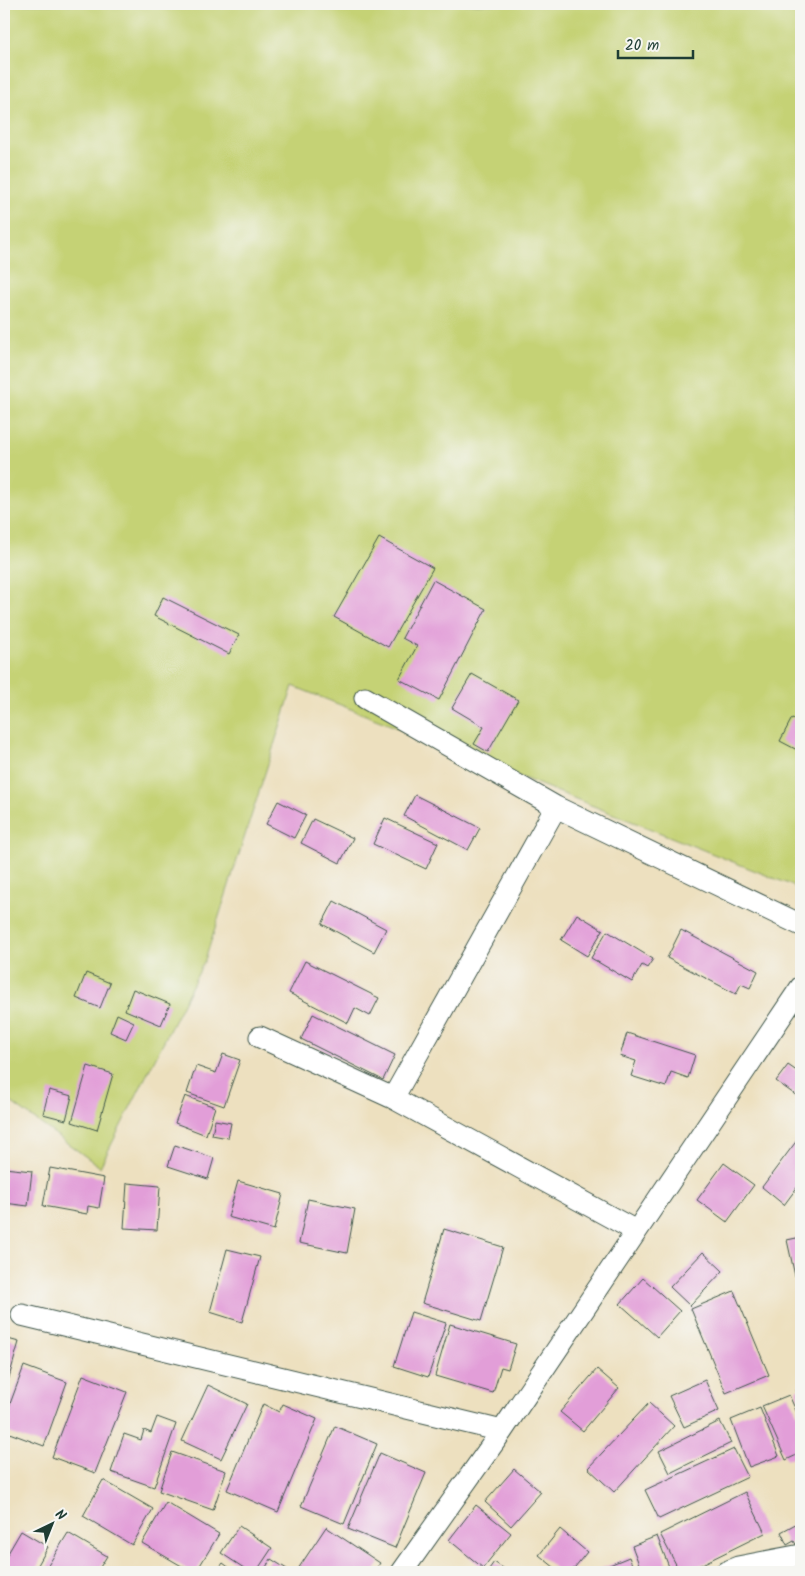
<svg xmlns="http://www.w3.org/2000/svg" width="805" height="1576" font-family="Kalam,sans-serif">
	<style>
		.green { fill: #c5d274; stroke: #728854 }
		.building { fill: #e29ed8 }
		.lines { fill: none; stroke-linecap: round; stroke-linejoin: round }
		.street-casing { stroke: #3e5549; stroke-width: 23 }
		.street { stroke: #fff; stroke-width: 21 }
	</style>
	<rect width="100%" height="100%" fill="#f6f6f2"/>
	<filter id="ink" filterUnits="userSpaceOnUse"><feTurbulence type="fractalNoise" baseFrequency=".02" numOctaves="2"/><feDisplacementMap in="SourceGraphic" scale="10" xChannelSelector="R" yChannelSelector="G"/><feConvolveMatrix kernelMatrix="1 2 1 2 8 2 1 2 1" color-interpolation-filters="sRGB"/></filter>
	<filter id="wash" filterUnits="userSpaceOnUse"><feTurbulence type="fractalNoise" baseFrequency=".0096" numOctaves="4" result="noise"/><feDisplacementMap in="SourceGraphic" scale="20" xChannelSelector="R" yChannelSelector="G"/><feGaussianBlur stdDeviation="1.12" result="paint"/><feColorMatrix in="noise" values="0 0 0 0 0 0 0 0 0 0 0 0 0 0 0 0 0 1.4 0 .05"/><feComposite in="paint" operator="in"/></filter>
	<g filter="url(#wash)">
		<rect width="100%" height="100%" fill="#ede0bf"/>
		<path class="green" d="M 4,4 L 801,4 L 801,889 L 293,686 L 205,960 L 100,1167 L 4,1097 Z"/>
		<g id="blocks">
			<path class="building" d="M 379,538 L 433,568 L 388,647 L 334,617 Z
				M 433,580 L 486,609 L 439,700 L 399,679 L 417,646 L 402,638 Z
				M 163,597 L 239,635 L 229,654 L 154,616 Z
				M 472,674 L 518,700 L 488,752 L 474,744 L 484,727 L 452,708 Z
				M 792,718 L 801,722 L 801,752 L 780,741 Z
				M 415,795 L 480,828 L 468,850 L 404,816 Z
				M 278,801 L 306,815 L 294,838 L 266,824 Z
				M 385,818 L 438,843 L 426,869 L 373,844 Z
				M 313,819 L 353,838 L 340,863 L 301,843 Z
				M 334,901 L 386,929 L 374,952 L 322,924 Z
				M 577,914 L 603,930 L 587,956 L 561,940 Z
				M 681,930 L 758,971 L 750,988 L 741,984 L 736,994 L 667,958 Z
				M 607,931 L 653,959 L 647,968 L 642,965 L 632,982 L 591,958 Z
				M 305,961 L 379,998 L 370,1016 L 355,1008 L 348,1023 L 289,993 Z
				M 86,973 L 110,983 L 100,1008 L 76,998 Z
				M 133,989 L 170,1004 L 161,1025 L 125,1010 Z
				M 117,1014 L 134,1022 L 126,1039 L 110,1032 Z
				M 313,1014 L 395,1055 L 383,1080 L 301,1039 Z
				M 627,1033 L 695,1055 L 688,1078 L 671,1072 L 666,1087 L 631,1076 L 636,1061 L 620,1056 Z
				M 223,1054 L 240,1060 L 224,1106 L 187,1093 L 196,1066 L 216,1073 Z
				M 788,1065 L 801,1074 L 801,1099 L 776,1081 Z
				M 88,1066 L 113,1074 L 97,1130 L 72,1122 Z
				M 49,1090 L 72,1096 L 66,1120 L 43,1114 Z
				M 185,1096 L 215,1107 L 206,1135 L 175,1123 Z
				M 215,1120 L 231,1123 L 228,1138 L 212,1135 Z
				M 801,1135 L 801,1182 L 784,1205 L 762,1187 Z
				M 175,1145 L 214,1158 L 208,1179 L 168,1166 Z
				M 724,1163 L 754,1185 L 727,1222 L 697,1200 Z
				M 4,1168 L 32,1171 L 28,1206 L 4,1203 Z
				M 50,1168 L 104,1178 L 99,1208 L 88,1206 L 87,1214 L 43,1206 Z
				M 238,1181 L 283,1194 L 274,1230 L 228,1217 Z
				M 127,1183 L 160,1186 L 157,1230 L 124,1228 Z
				M 308,1199 L 355,1209 L 347,1253 L 299,1243 Z
				M 444,1229 L 503,1247 L 481,1321 L 422,1303 Z
				M 801,1237 L 801,1274 L 795,1276 L 787,1240 Z
				M 227,1249 L 260,1257 L 242,1322 L 210,1312 Z
				M 703,1252 L 723,1271 L 690,1306 L 670,1287 Z
				M 643,1278 L 680,1311 L 657,1337 L 620,1304 Z
				M 734,1291 L 769,1375 L 726,1393 L 691,1309 Z
				M 411,1312 L 446,1323 L 428,1377 L 394,1366 Z
				M 450,1324 L 516,1344 L 508,1369 L 501,1367 L 493,1393 L 435,1376 Z
				M 4,1338 L 19,1342 L 4,1395 Z
				M 24,1366 L 67,1382 L 44,1446 L 4,1431 L 4,1420 Z
				M 597,1369 L 619,1388 L 583,1431 L 560,1412 Z
				M 83,1375 L 127,1392 L 95,1473 L 52,1457 Z
				M 705,1380 L 719,1411 L 684,1427 L 669,1396 Z
				M 208,1385 L 247,1404 L 221,1459 L 182,1441 Z
				M 801,1388 L 801,1402 L 796,1390 Z
				M 789,1395 L 801,1422 L 801,1453 L 786,1460 L 762,1406 Z
				M 649,1403 L 674,1426 L 614,1492 L 588,1468 Z
				M 263,1404 L 279,1412 L 283,1404 L 317,1419 L 278,1512 L 227,1490 Z
				M 760,1408 L 779,1456 L 749,1467 L 731,1420 Z
				M 157,1417 L 176,1424 L 154,1487 L 111,1472 L 124,1434 L 141,1440 L 144,1430 L 151,1433 Z
				M 720,1421 L 731,1443 L 670,1473 L 659,1451 Z
				M 335,1426 L 377,1444 L 344,1524 L 301,1506 Z
				M 734,1449 L 748,1477 L 659,1519 L 645,1490 Z
				M 172,1452 L 226,1471 L 213,1510 L 159,1491 Z
				M 380,1453 L 426,1473 L 395,1548 L 348,1529 Z
				M 514,1469 L 541,1492 L 511,1526 L 485,1502 Z
				M 103,1480 L 153,1509 L 132,1545 L 83,1516 Z
				M 745,1492 L 765,1533 L 686,1572 L 680,1572 L 660,1534 Z
				M 166,1502 L 219,1534 L 196,1572 L 192,1572 L 142,1543 Z
				M 476,1505 L 511,1533 L 483,1568 L 449,1540 Z
				M 801,1521 L 801,1546 L 798,1548 L 794,1541 L 787,1545 L 781,1532 Z
				M 239,1526 L 272,1548 L 256,1572 L 250,1572 L 221,1553 Z
				M 326,1527 L 380,1563 L 374,1572 L 296,1572 Z
				M 560,1529 L 587,1552 L 571,1572 L 560,1572 L 539,1555 Z
				M 21,1531 L 48,1547 L 34,1572 L 4,1572 L 4,1560 Z
				M 68,1533 L 107,1556 L 97,1572 L 44,1572 Z
				M 657,1536 L 671,1572 L 642,1572 L 632,1546 Z
				M 629,1557 L 635,1572 L 596,1572 L 595,1571 Z
				M 271,1559 L 290,1571 L 289,1572 L 263,1572 Z
				M 494,1562 L 509,1572 L 480,1572 L 482,1569 L 487,1572 Z
				M 223,1563 L 235,1572 L 216,1572 Z"/>
		</g>
	</g>
	<g filter="url(#ink)">
		<use href="#blocks" fill-opacity="0" stroke="#3e5549" stroke-width="1"/>
		<g class="lines">
			<g class="street-casing">
				<path id="street" d="M 365,698 L 556,807 L 801,925
					M 260,1037 L 393,1098 L 636,1231
					M 393,1098 L 556,807
					M 22,1315 L 502,1431
					M 402,1572 L 502,1431 L 801,987
					M 726,1572 L 738,1567 L 801,1555"/>
			</g>
			<use href="#street" class="street"/>
		</g>
	</g>
	<rect width="805" height="1576" fill="none" stroke="#f6f6f2" stroke-width="20"/>
	<g transform="translate(52 1524) rotate(43)" stroke="#f6f6f2" stroke-width="4" paint-order="stroke">
	<path d="M0-4L9 19L0 12L-9 19Z" fill="#1f3d34"/>
	<text y="-8" font-size="14" font-weight="bold" text-anchor="middle" fill="#1f3d34">N</text>
	</g>
	<path d="M618 50v8h75v-8" fill="none" stroke="#1f3d34" stroke-width="2.5"/>
	<text x="625" y="50" font-size="15" fill="#1f3d34" stroke="#f6f6f2" stroke-width="4" paint-order="stroke">20 m</text>
</svg>
